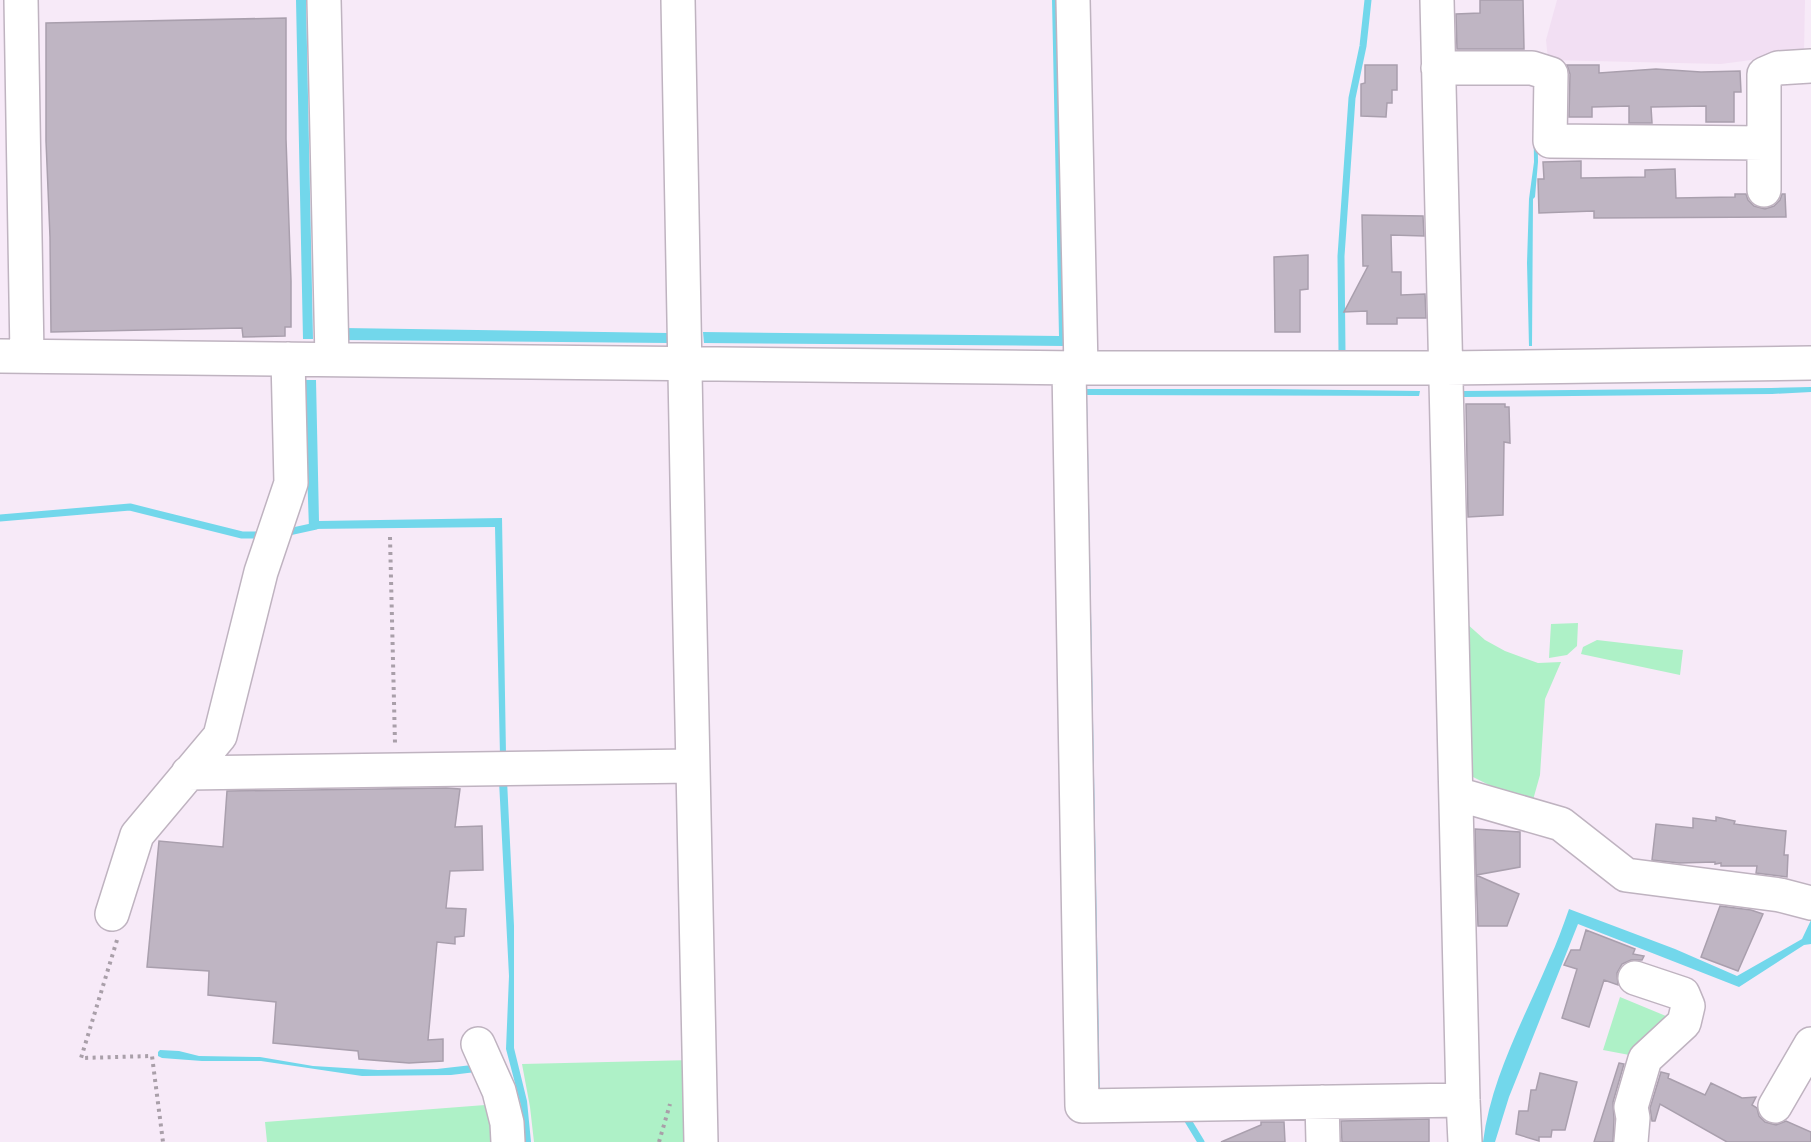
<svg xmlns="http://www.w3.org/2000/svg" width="1811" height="1142" font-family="Poppins,sans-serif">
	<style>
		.built { fill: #f2dff3 }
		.green { fill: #aef1c7 }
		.water { fill: #72d7eb }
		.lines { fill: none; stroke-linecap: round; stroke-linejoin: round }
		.stream { stroke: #72d7eb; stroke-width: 7 }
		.building { fill: #bfb5c3; stroke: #a99fad; stroke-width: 1.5 }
		.minor-casing { stroke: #bfb3c0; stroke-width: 36 }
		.path { stroke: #a99fa9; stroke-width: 4; stroke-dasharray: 3 4.5; stroke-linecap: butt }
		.minor { stroke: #fff; stroke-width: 33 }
	</style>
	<rect width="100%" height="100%" fill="#f7eaf8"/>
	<path class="built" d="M 1557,0 L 1805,0 L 1804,53 L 1721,64 L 1548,60 L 1546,40 Z"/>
	<path class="green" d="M 1466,623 L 1485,640 L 1505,651 L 1538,663 L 1561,662 L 1545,699 L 1540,775 L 1533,800 L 1493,787 L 1471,776 Z
		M 1578,623 L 1577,646 L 1567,655 L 1549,658 L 1551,624 Z
		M 1597,640 L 1683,650 L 1680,675 L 1581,654 L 1583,647 Z
		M 1620,997 L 1678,1021 L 1640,1057 L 1603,1050 Z
		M 693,1060 L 695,1142 L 534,1142 L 530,1107 L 522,1064 Z
		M 498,1104 L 506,1142 L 267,1142 L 265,1122 Z"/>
	<path class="water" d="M 296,0 L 306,0 L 313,339 L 303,339 Z
		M 1052,0 L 1059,0 L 1064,346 L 704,343 L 703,332 L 1059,336 Z
		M 1533,93 L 1537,93 L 1538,162 L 1535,197 L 1533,199 L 1532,346 L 1529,346 L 1527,263 L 1529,199 L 1534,162 Z
		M 344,328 L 668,333 L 668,343 L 344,340 Z
		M 304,380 L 316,380 L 319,521 L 502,518 L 506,754 L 500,756 L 495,527 L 309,529 Z
		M 1811,387 L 1811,392 L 1772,394 L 1462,397 L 1463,391 L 1771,388 Z
		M 1086,389 L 1263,389 L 1420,391 L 1419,396 L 1087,395 L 1100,1098 L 1094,1097 L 1081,390 Z
		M 507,780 L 514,926 L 514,1048 L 527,1101 L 531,1142 L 524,1142 L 521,1106 L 506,1049 L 509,976 L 499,781 Z
		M 1569,909 L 1675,949 L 1737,976 L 1802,939 L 1811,920 L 1811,944 L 1804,945 L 1739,987 L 1578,924 L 1509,1097 L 1495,1142 L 1483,1142 C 1491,1078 1524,1019 1549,960 C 1557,943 1563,926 1569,909 Z
		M 160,1050 L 179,1051 L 199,1056 L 260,1057 L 313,1066 L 378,1070 L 437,1069 L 472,1065 L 476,1072 L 451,1075 L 362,1076 L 261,1061 L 202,1061 L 162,1058 L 158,1056 L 158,1052 Z"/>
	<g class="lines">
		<path class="stream" d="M 1342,352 L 1341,256 L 1352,98 L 1363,46 L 1368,0
			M 0,518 L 130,507 L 242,535 L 263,535
			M 284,533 L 316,526
			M 1184,1114 L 1201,1142"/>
	</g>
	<path class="building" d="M 1480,0 L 1523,0 L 1524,49 L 1457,49 L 1456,14 L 1480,13 Z
		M 286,18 L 286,139 L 291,281 L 291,327 L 285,327 L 285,336 L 243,337 L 242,328 L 51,332 L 50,237 L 46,141 L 46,23 Z
		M 1365,65 L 1397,65 L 1397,90 L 1392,90 L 1392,103 L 1387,103 L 1386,117 L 1361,116 L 1361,84 L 1365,83 Z
		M 1567,65 L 1599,65 L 1599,73 L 1656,69 L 1701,72 L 1740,71 L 1741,92 L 1734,92 L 1734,122 L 1706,122 L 1706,106 L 1651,107 L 1652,123 L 1629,123 L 1629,106 L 1592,107 L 1592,117 L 1569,117 L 1570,74 Z
		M 1581,161 L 1581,178 L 1645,177 L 1645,170 L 1675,169 L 1676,198 L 1735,197 L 1735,194 L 1746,194 L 1748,200 L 1754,206 L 1765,209 L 1774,206 L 1780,200 L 1782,194 L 1785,194 L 1786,217 L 1594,218 L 1594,211 L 1539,213 L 1538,179 L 1544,179 L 1543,162 Z
		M 1362,215 L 1423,216 L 1424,236 L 1391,235 L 1392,272 L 1401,272 L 1401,295 L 1425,294 L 1426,318 L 1397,318 L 1397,324 L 1367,324 L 1367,311 L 1344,312 L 1368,266 L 1363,266 Z
		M 1308,255 L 1308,289 L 1300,290 L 1300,332 L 1275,332 L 1274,257 Z
		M 1466,404 L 1505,404 L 1505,407 L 1509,407 L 1510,443 L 1504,442 L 1503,515 L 1468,517 Z
		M 446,788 L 460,789 L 455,827 L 482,826 L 483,870 L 450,871 L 446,908 L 466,909 L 464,936 L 455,937 L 455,944 L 437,942 L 428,1040 L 443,1039 L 443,1061 L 409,1063 L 359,1059 L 358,1051 L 273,1043 L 276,1002 L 208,995 L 209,971 L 147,967 L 159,841 L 223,847 L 227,791 Z
		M 1716,817 L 1735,821 L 1734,824 L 1786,831 L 1784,855 L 1788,855 L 1787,877 L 1756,873 L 1757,866 L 1721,866 L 1721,863 L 1715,864 L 1715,862 L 1679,863 L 1652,860 L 1656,824 L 1693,828 L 1693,818 L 1716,821 Z
		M 1475,829 L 1520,832 L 1520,867 L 1476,875 Z
		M 1476,875 L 1519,894 L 1507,926 L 1478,926 Z
		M 1720,906 L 1751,910 L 1763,914 L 1738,971 L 1701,957 Z
		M 1586,930 L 1635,949 L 1633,954 L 1644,956 L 1642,960 L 1631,960 L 1622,964 L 1617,973 L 1618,985 L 1604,980 L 1589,1027 L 1562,1018 L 1577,969 L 1564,965 L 1571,950 L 1580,950 Z
		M 1619,1063 L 1624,1064 L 1613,1102 L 1614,1119 L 1613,1142 L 1594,1142 Z
		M 1661,1072 L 1669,1074 L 1668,1078 L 1705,1095 L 1711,1083 L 1742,1098 L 1756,1097 L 1752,1105 L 1757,1108 L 1759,1116 L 1765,1122 L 1776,1125 L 1786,1121 L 1811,1132 L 1811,1142 L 1727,1142 L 1660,1104 L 1655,1121 L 1652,1121 L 1650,1108 Z
		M 1540,1073 L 1577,1082 L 1565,1130 L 1552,1130 L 1551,1137 L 1539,1137 L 1539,1141 L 1516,1134 L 1519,1111 L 1528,1111 L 1531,1090 L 1536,1090 Z
		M 1429,1119 L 1429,1142 L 1342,1142 L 1341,1121 Z
		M 1261,1122 L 1284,1122 L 1285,1142 L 1221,1142 L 1261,1125 Z"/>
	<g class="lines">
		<g class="minor-casing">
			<path id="minor" d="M 21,0 L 27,356
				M 324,0 L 332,359
				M 678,0 C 686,381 691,761 701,1142
				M 1073,0 L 1081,368
				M 1437,0 L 1463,1100 L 1465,1142
				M 1438,68 L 1532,68 L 1551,74 L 1550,141 L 1764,143
				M 1764,190 L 1764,74 L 1778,68 L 1811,66
				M 0,356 L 1081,368 L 1446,368 L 1811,363
				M 1069,368 L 1082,1106 L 1463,1100
				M 188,773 L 692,766
				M 1457,794 L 1561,824 L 1626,875 L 1780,895 L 1811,903
				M 112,914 L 137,835 L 220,736 L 261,572 L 291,483 L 288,359
				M 478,1044 L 499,1091 L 507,1123 L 508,1142
				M 1322,1102 L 1323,1142
				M 1775,1106 L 1811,1044
				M 1631,1142 L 1633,1118 L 1631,1107 L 1645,1059 L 1684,1023 L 1688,1006 L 1683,994 L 1635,978"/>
		</g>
		<path class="path" d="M 390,537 L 395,743
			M 117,940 L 81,1058 L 152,1056 L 163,1142
			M 659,1142 L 670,1104"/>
		<use href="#minor" class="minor"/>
	</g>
</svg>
